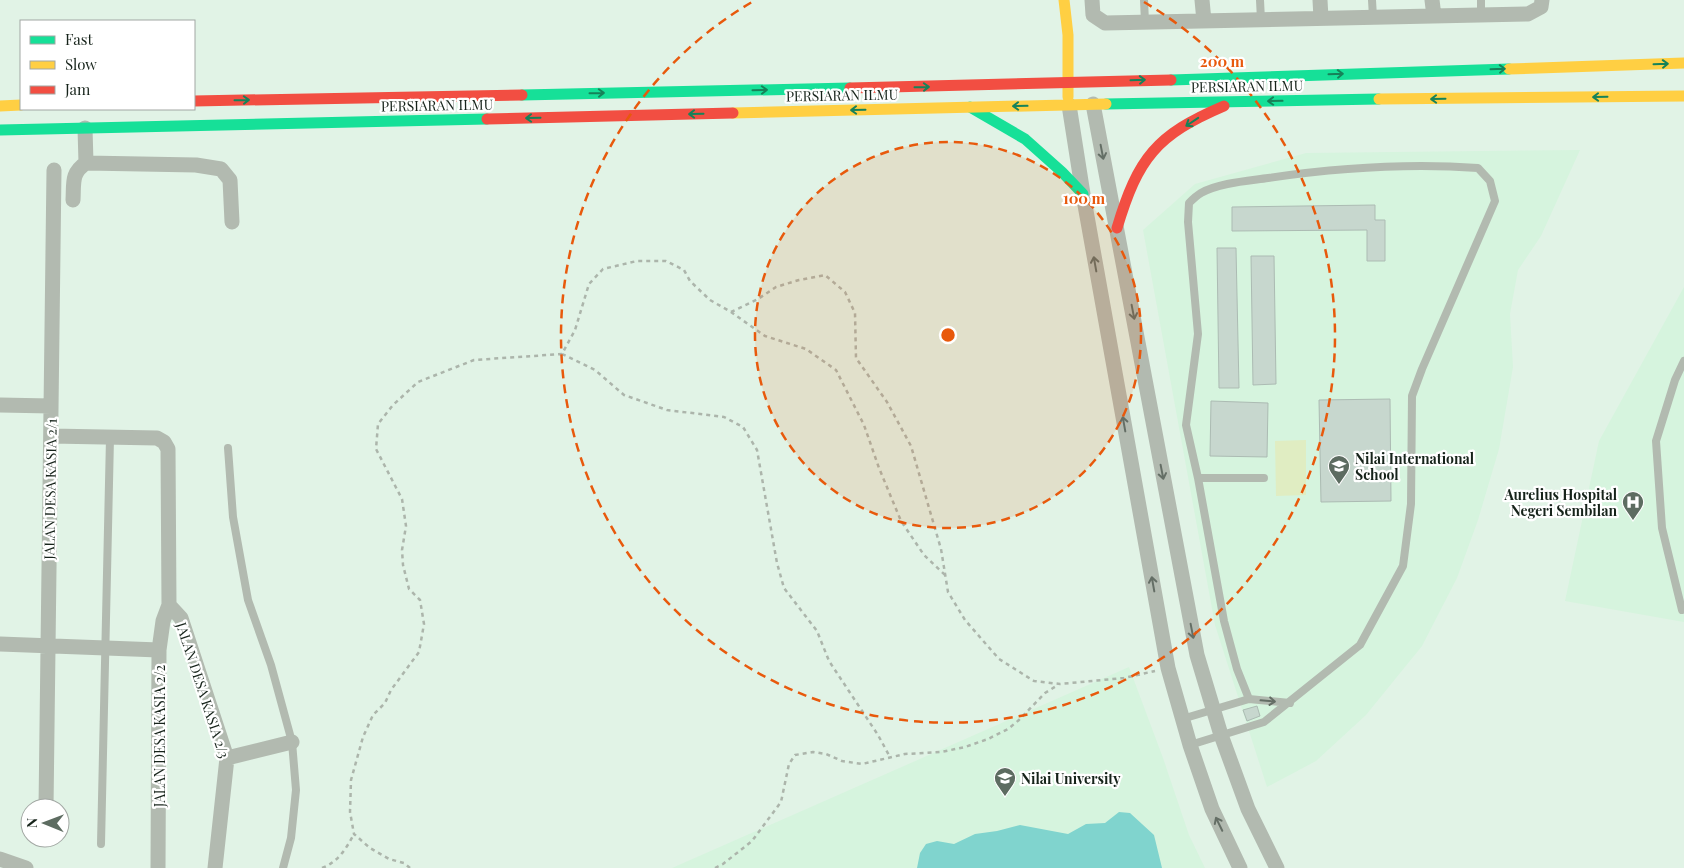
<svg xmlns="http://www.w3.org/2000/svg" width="1684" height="868" font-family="'Playfair Display',serif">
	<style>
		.built { fill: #d6f4de }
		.green { fill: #e0edc2 }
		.water { fill: #80d4ce }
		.building { fill: #c7d7ce; stroke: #acbbb3 }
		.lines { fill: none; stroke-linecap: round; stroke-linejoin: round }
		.path { stroke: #acb5ab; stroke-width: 2.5; stroke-dasharray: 4 4; stroke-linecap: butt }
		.lane { stroke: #b2bab0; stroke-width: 8 }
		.street { stroke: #b2bab0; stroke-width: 15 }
		.fast { stroke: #16e098; stroke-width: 11 }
		.slow { stroke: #ffcf43; stroke-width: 11 }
		.jam { stroke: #f24e42; stroke-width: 11 }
		.oneway { stroke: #168259 }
		.oneway2 { stroke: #646e65 }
		.ring { fill: none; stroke: #e8590c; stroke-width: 2.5; stroke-dasharray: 9 6 }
		.labels { text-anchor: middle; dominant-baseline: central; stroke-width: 4.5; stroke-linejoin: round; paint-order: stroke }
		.street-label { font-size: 14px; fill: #16231a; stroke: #fff }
		.poi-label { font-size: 14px; font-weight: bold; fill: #16231a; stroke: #fff; text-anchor: start }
		.centre { fill: #e8590c; stroke: #fff; stroke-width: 2.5 }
		.ring-label { font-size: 15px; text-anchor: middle; font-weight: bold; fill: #e8590c; stroke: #fff; stroke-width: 4.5; stroke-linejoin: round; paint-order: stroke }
	</style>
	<rect width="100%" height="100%" fill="#e1f3e6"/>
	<path class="built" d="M 1580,150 L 1541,236 L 1518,270 L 1510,314 L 1513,367 L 1499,449 L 1478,520 L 1457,578 L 1422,646 L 1366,715 L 1316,761 L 1267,787 L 1215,625 L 1143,230 L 1195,184 L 1306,153 Z
		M 1684,287 L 1684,622 L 1565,601 L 1599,441 Z
		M 1129,667 L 1163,758 L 1189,835 L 1205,868 L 672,868 Z"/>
	<path class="green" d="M 1306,440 L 1306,495 L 1276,496 L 1275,441 Z"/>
	<path class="water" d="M 1119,812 L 1130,813 L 1154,835 L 1162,868 L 917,868 L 920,853 L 926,844 L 937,841 L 954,844 L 975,834 L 997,831 L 1020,825 L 1068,834 L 1086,824 L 1105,823 Z"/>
	<path class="building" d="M 1375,205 L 1375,220 L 1385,220 L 1385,261 L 1367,261 L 1367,230 L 1232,231 L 1232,207 Z
		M 1217,248 L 1236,248 L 1239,388 L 1219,388 Z
		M 1251,256 L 1274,256 L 1276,384 L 1253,385 Z
		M 1390,399 L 1391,501 L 1321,502 L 1319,400 Z
		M 1211,401 L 1268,403 L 1267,457 L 1210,456 Z
		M 1257,706 L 1260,716 L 1247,721 L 1243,710 Z"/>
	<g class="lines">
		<path class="path" d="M 731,312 L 758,299 L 776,287 L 799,280 L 825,275 L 845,292 L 855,313 L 856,358 L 887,402 L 911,446 L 941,549 L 948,592 L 965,620 L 999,659 L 1034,681 L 1060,684 L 1124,678 L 1155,671
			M 562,354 L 595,370 L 624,395 L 667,410 L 724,417 L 743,427 L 757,450 L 777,563 L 784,588 L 817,631 L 829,661 L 878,735 L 890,757
			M 322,868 C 338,862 346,849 354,834
			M 410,868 L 404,863 L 389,859 L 370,848 L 354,834 L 350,812 L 351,780 L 363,737 L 373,715 L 385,703 L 391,690 L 419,652 L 424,624 L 420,600 L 409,589 L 403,565 L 402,550 L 406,526 L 402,499 L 376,449 L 378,424 L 393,405 L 418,382 L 474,360 L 562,354 L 575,330 L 589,284 L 603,269 L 637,261 L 666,261 L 684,270 L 690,281 L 710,300 L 731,312 L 765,336 L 806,349 L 836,370 L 864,425 L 879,468 L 901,521 L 924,555 L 945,575
			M 715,868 L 723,864 L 752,841 L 781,802 L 789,764 L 795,755 L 813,752 L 826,754 L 842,761 L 862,764 L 905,754 L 941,752 L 965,747 L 988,739 L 1008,729 L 1019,720 L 1045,693 L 1058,685"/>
		<path class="lane" d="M 1144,0 L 1145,22
			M 1260,0 L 1261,20
			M 1372,0 L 1373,17
			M 1481,0 L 1481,14
			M 228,448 L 233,517 L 248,600 L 271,665 L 292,742 L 296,790 L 291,838 L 283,868
			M 1198,478 L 1264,478
			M 1682,610 L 1662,528 L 1656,441 L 1675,380 L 1684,361
			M 1182,719 L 1249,699 L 1290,703
			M 1190,745 L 1264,722 L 1360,645 L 1403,566 L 1411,504 L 1412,396 L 1422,369 L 1495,201 L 1490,181 L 1478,168 C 1408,163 1336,168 1268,178 C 1247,181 1219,183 1201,193 C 1196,196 1192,200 1189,203 L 1188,222 L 1198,334 L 1186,425 L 1198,478 L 1224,621 L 1237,669 L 1249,699
			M 101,844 L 110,438"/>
		<path class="street" d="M 1092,0 L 1093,15 L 1105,23 L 1528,14 L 1541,7 L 1542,0
			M 1202,0 L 1204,21
			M 1320,0 L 1321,18
			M 1432,0 L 1434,16
			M 1093,104 L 1197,655 L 1221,735 L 1248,809 L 1277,868
			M 1069,105 L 1083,194 L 1168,668 L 1190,745 L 1212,809 L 1240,868
			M 86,163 L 196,165 L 221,169 L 230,180 L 232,222
			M 73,200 C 74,183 71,173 86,163 L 85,128
			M 0,405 L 51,406
			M 51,436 L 157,438 L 164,442 L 168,449 L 169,605 L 163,621 L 159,650 L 158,868
			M 169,605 L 181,618 L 227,758 L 215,868
			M 0,644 L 159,650
			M 227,758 L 292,742
			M 46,808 L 54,170
			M 0,859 L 26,868"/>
		<path class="fast" d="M 1171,80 L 1509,69
			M 522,95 L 850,88
			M 1106,104 L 1379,99
			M 970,107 L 1025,139 L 1062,172 L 1083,194
			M 0,130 L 487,119"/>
		<path class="slow" d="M 1064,0 L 1068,35 L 1068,97
			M 1509,69 L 1684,63
			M 1379,99 L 1684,96
			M 0,106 L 21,105
			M 733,113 L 1106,104"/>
		<path class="jam" d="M 850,88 L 1171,80
			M 194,101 L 522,95
			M 487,119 L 733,113
			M 1117,228 C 1138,158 1156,135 1224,106"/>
	</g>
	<defs><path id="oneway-shaft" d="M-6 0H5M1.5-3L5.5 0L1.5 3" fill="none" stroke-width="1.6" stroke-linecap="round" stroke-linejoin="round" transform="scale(1.25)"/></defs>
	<g class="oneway">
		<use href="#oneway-shaft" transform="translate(1661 64) rotate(-2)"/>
		<use href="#oneway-shaft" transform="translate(1498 69) rotate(-2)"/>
		<use href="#oneway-shaft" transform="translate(1336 74) rotate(-2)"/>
		<use href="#oneway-shaft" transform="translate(1138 80) rotate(-2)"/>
		<use href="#oneway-shaft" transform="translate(922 87) rotate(-1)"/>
		<use href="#oneway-shaft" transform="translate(760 90) rotate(-1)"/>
		<use href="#oneway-shaft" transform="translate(597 93) rotate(-1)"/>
		<use href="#oneway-shaft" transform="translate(1600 97) rotate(179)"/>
		<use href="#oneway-shaft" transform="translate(1438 99) rotate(179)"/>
		<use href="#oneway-shaft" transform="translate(242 100) rotate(-1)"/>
		<use href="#oneway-shaft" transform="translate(1275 101) rotate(179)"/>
		<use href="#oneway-shaft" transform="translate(1020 106) rotate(179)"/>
		<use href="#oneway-shaft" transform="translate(858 110) rotate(179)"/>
		<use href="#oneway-shaft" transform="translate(696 114) rotate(179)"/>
		<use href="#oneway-shaft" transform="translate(533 118) rotate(179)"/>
		<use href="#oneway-shaft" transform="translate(1192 122) rotate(146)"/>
	</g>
	<g class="oneway2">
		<use href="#oneway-shaft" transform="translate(1102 152) rotate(79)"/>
		<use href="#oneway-shaft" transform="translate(1095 264) rotate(-100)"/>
		<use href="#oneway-shaft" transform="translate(1133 312) rotate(79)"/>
		<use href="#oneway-shaft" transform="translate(1124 424) rotate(-100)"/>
		<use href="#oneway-shaft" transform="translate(1162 472) rotate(79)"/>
		<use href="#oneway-shaft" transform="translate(1153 584) rotate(-100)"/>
		<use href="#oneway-shaft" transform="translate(1192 631) rotate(79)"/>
		<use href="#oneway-shaft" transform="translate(1268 701) rotate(5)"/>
		<use href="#oneway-shaft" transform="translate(1219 824) rotate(-116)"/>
	</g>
	<circle cx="948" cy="335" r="193" fill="#e8590c" fill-opacity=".12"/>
	<g class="ring">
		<circle cx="948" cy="335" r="193"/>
		<path d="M1144 2A387 387 0 1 1 752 2"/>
	</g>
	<defs>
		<g id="school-pin" transform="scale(1.125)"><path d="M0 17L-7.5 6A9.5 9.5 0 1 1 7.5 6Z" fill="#5d6c61" stroke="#fff"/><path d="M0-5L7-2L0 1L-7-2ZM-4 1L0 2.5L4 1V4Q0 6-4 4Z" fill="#fff"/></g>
		<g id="hospital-pin" transform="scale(1.125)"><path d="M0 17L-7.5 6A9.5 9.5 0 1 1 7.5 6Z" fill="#5d6c61" stroke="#fff"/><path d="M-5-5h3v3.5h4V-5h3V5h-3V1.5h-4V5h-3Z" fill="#fff"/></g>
		<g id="university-pin" transform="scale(1.125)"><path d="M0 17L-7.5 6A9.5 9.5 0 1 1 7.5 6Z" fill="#5d6c61" stroke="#fff"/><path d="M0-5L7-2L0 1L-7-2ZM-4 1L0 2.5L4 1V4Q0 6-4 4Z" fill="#fff"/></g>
	</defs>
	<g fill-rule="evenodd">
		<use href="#school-pin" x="1339" y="466"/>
		<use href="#hospital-pin" x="1633" y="502"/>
		<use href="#university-pin" x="1005" y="778"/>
	</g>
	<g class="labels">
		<g class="street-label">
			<text transform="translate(1247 86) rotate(-1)">PERSIARAN ILMU</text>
			<text transform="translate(842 95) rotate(-1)">PERSIARAN ILMU</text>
			<text transform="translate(437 105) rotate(-1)">PERSIARAN ILMU</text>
			<text transform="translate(50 489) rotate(-89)">JALAN DESA KASIA 2/1</text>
			<text transform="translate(203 690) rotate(72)">JALAN DESA KASIA 2/3</text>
			<text transform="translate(159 736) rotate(-90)">JALAN DESA KASIA 2/2</text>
		</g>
		<g class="poi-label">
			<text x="1355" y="458">Nilai International<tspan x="1355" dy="16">School</tspan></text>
			<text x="1617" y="494" text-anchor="end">Aurelius Hospital<tspan x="1617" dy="16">Negeri Sembilan</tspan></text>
			<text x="1021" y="778">Nilai University</text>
		</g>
	</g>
	<circle cx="948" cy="335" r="8" class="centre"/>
	<g class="ring-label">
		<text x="1222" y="67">200 m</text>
		<text x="1084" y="204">100 m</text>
	</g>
	<rect x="20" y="20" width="175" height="90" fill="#ffffff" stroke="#a2a7a3"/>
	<rect x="30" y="36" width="25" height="8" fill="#16e098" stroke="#a2a7a3"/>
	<text x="65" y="45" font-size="15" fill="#16231a">Fast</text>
	<rect x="30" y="61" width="25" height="8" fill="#ffcf43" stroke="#a2a7a3"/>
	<text x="65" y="70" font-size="15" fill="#16231a">Slow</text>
	<rect x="30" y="86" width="25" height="8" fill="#f24e42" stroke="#a2a7a3"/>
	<text x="65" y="95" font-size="15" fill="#16231a">Jam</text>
	<g transform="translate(45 823) rotate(271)"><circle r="24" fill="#ffffff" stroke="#a2a7a3"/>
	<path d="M0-4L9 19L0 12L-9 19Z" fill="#5d6c61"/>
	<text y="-8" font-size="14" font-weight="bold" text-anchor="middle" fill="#16231a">N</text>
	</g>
</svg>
